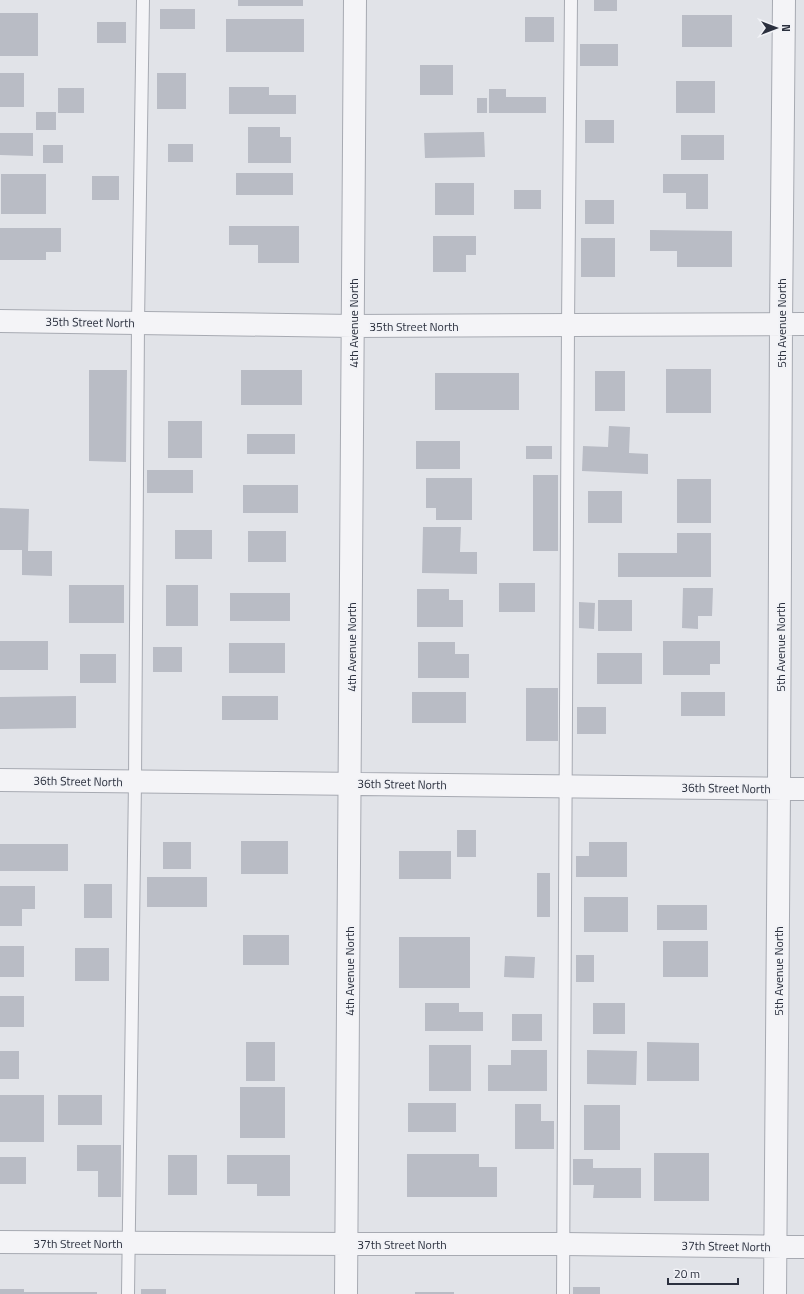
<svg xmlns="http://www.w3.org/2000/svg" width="804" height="1294" font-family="'Titillium Web',sans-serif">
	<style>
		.building { fill: #b9bcc5 }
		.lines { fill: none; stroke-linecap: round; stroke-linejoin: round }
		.lane-casing { stroke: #a7aab2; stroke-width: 14 }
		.street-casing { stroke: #a7aab2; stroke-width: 24 }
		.lane { stroke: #f4f4f7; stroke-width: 12 }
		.street { stroke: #f4f4f7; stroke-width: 22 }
		.labels { text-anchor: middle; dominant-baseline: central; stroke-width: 3.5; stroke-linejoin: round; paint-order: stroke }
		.street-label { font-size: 12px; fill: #2b303e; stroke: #f1f2f6 }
	</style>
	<rect width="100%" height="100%" fill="#e1e3e8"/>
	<path class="building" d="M 238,0 L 303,0 L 303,6 L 238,6 Z
		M 594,0 L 617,0 L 617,11 L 594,11 Z
		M 160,9 L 195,9 L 195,29 L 160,29 Z
		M 0,13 L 38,13 L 38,56 L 0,56 Z
		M 682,15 L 732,15 L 732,47 L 682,47 Z
		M 525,17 L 554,17 L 554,42 L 525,42 Z
		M 226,19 L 304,19 L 304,52 L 226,52 Z
		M 97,22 L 126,22 L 126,43 L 97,43 Z
		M 580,44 L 618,44 L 618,66 L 580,66 Z
		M 420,65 L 453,65 L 453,95 L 420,95 Z
		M 0,73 L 24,73 L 24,107 L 0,107 Z
		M 157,73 L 186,73 L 186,109 L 157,109 Z
		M 676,81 L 715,81 L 715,113 L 676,113 Z
		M 229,87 L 269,87 L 269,95 L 296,95 L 296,114 L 229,114 Z
		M 58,88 L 84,88 L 84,113 L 58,113 Z
		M 489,89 L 506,89 L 506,97 L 546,97 L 546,113 L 489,113 Z
		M 477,98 L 487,98 L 487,113 L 477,113 Z
		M 36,112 L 56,112 L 56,130 L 36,130 Z
		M 585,120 L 614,120 L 614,143 L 585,143 Z
		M 248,127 L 280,127 L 280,137 L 291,137 L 291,163 L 248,163 Z
		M 484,132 L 485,157 L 425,158 L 424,133 Z
		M 0,133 L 33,133 L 33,156 L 0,155 Z
		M 681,135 L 724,135 L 724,160 L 681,160 Z
		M 168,144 L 193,144 L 193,162 L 168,162 Z
		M 43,145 L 63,145 L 63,163 L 43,163 Z
		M 236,173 L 293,173 L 293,195 L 236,195 Z
		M 1,174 L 46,174 L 46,214 L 1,214 Z
		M 663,174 L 708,174 L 708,209 L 686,209 L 686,193 L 663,193 Z
		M 92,176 L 119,176 L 119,200 L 92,200 Z
		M 435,183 L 474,183 L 474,215 L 435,215 Z
		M 514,190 L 541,190 L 541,209 L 514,209 Z
		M 585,200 L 614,200 L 614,224 L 585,224 Z
		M 229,226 L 299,226 L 299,263 L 258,263 L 258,245 L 229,245 Z
		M 0,228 L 61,228 L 61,252 L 46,252 L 46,260 L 0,260 Z
		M 650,230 L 732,231 L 732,267 L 677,267 L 677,251 L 650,251 Z
		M 433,236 L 476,236 L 476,255 L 466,255 L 466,272 L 433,272 Z
		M 581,238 L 615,238 L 615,277 L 581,277 Z
		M 666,369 L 711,369 L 711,413 L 666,413 Z
		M 89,370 L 127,370 L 126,462 L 89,461 Z
		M 241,370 L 302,370 L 302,405 L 241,405 Z
		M 595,371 L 625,371 L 625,411 L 595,411 Z
		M 435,373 L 519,373 L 519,410 L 435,410 Z
		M 168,421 L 202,421 L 202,458 L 168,458 Z
		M 609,426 L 630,427 L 629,453 L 648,454 L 648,474 L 582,471 L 583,446 L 608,447 Z
		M 247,434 L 295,434 L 295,454 L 247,454 Z
		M 416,441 L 460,441 L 460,469 L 416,469 Z
		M 526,446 L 552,446 L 552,459 L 526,459 Z
		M 147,470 L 193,470 L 193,493 L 147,493 Z
		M 533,475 L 558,475 L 558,551 L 533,551 Z
		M 426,478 L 472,478 L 472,520 L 436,520 L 436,508 L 426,508 Z
		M 677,479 L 711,479 L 711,523 L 677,523 Z
		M 243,485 L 298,485 L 298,513 L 243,513 Z
		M 588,491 L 622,491 L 622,523 L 588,523 Z
		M 0,508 L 29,509 L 28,551 L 52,551 L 52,576 L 22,575 L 22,550 L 0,550 Z
		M 423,527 L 461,527 L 460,552 L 477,552 L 477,574 L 422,573 Z
		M 175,530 L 212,530 L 212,559 L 175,559 Z
		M 248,531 L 286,531 L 286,562 L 248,562 Z
		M 677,533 L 711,533 L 711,577 L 618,577 L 618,553 L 677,553 Z
		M 499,583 L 535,583 L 535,612 L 499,612 Z
		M 69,585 L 124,585 L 124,623 L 69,623 Z
		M 166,585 L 198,585 L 198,626 L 166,626 Z
		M 683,588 L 713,588 L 712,616 L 698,616 L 698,629 L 682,628 Z
		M 417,589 L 449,589 L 449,600 L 463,600 L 463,627 L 417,627 Z
		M 230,593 L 290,593 L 290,621 L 230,621 Z
		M 598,600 L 632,600 L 632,631 L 598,631 Z
		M 579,602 L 595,603 L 594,629 L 579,628 Z
		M 0,641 L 48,641 L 48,670 L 0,670 Z
		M 663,641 L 720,641 L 720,664 L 710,664 L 710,675 L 663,675 Z
		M 418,642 L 455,642 L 455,654 L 469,654 L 469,678 L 418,678 Z
		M 229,643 L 285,643 L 285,673 L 229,673 Z
		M 153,647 L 182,647 L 182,672 L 153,672 Z
		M 597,653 L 642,653 L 642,684 L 597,684 Z
		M 80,654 L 116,654 L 116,683 L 80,683 Z
		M 526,688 L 558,688 L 558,741 L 526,741 Z
		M 412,692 L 466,692 L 466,723 L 412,723 Z
		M 681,692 L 725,692 L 725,716 L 681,716 Z
		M 76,696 L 76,728 L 0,729 L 0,697 Z
		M 222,696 L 278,696 L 278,720 L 222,720 Z
		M 577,707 L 606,707 L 606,734 L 577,734 Z
		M 457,830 L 476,830 L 476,857 L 457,857 Z
		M 241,841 L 288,841 L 288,874 L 241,874 Z
		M 163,842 L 191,842 L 191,869 L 163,869 Z
		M 589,842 L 627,842 L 627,877 L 576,877 L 576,856 L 589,856 Z
		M 0,844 L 68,844 L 68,871 L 0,871 Z
		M 399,851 L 451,851 L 451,879 L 399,879 Z
		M 537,873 L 550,873 L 550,917 L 537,917 Z
		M 147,877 L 207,877 L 207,907 L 147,907 Z
		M 84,884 L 112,884 L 112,918 L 84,918 Z
		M 0,886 L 35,886 L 35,909 L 22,909 L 22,926 L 0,926 Z
		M 584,897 L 628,897 L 628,932 L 584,932 Z
		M 657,905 L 707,905 L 707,930 L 657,930 Z
		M 243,935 L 289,935 L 289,965 L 243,965 Z
		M 399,937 L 470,937 L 470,988 L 399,988 Z
		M 663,941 L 708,941 L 708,977 L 663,977 Z
		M 0,946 L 24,946 L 24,977 L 0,977 Z
		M 75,948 L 109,948 L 109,981 L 75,981 Z
		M 576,955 L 594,955 L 594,982 L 576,982 Z
		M 505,956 L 535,957 L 534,978 L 504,977 Z
		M 0,996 L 24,996 L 24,1027 L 0,1027 Z
		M 425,1003 L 459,1003 L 459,1012 L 483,1012 L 483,1031 L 425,1031 Z
		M 593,1003 L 625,1003 L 625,1034 L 593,1034 Z
		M 512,1014 L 542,1014 L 542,1041 L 512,1041 Z
		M 246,1042 L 275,1042 L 275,1081 L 246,1081 Z
		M 647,1042 L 699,1043 L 699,1081 L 647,1081 Z
		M 429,1045 L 471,1045 L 471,1091 L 429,1091 Z
		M 511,1050 L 547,1050 L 547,1091 L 488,1091 L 488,1065 L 511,1065 Z
		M 587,1050 L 637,1051 L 636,1085 L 587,1084 Z
		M 0,1051 L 19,1051 L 19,1079 L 0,1079 Z
		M 240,1087 L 285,1087 L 285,1138 L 240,1138 Z
		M 0,1095 L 44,1095 L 44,1142 L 0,1142 Z
		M 58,1095 L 102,1095 L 102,1125 L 58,1125 Z
		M 408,1103 L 456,1103 L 456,1132 L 408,1132 Z
		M 515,1104 L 541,1104 L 541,1121 L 554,1121 L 554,1149 L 515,1149 Z
		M 584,1105 L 620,1105 L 620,1150 L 584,1150 Z
		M 77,1145 L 121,1145 L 121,1197 L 98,1197 L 98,1171 L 77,1171 Z
		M 654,1153 L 709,1153 L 709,1201 L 654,1201 Z
		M 407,1154 L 479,1154 L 479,1167 L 497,1167 L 497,1197 L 407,1197 Z
		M 168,1155 L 197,1155 L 197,1195 L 168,1195 Z
		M 227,1155 L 290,1155 L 290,1196 L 257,1196 L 257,1184 L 227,1184 Z
		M 0,1157 L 26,1157 L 26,1184 L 0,1184 Z
		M 573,1159 L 593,1159 L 593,1168 L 641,1168 L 641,1198 L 593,1198 L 594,1185 L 573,1185 Z
		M 573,1287 L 600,1287 L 600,1294 L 573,1294 Z
		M 0,1289 L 24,1289 L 24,1292 L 97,1292 L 97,1294 L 0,1294 Z
		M 141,1289 L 166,1289 L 166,1294 L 141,1294 Z
		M 415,1292 L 454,1292 L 454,1294 L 415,1294 Z"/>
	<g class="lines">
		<g class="lane-casing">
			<path id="lane" d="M 128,1294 L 135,781 L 138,323 L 143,0
				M 563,1294 L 568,325 L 571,0"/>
		</g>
		<g class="street-casing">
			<path id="street" d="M 0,321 L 353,326 L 804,324
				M 0,780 L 804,789
				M 0,1242 L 347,1244 L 564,1244 L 804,1247
				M 346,1294 L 355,0
				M 775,1294 L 779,789 L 781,324 L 784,0"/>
		</g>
		<use href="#lane" class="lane"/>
		<use href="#street" class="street"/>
	</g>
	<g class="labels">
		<g class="street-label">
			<text transform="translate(90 322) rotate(1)">35th Street North</text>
			<text transform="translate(353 323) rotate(-90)">4th Avenue North</text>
			<text transform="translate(781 323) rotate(-90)">5th Avenue North</text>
			<text x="414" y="326">35th Street North</text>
			<text transform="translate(351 647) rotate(-90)">4th Avenue North</text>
			<text transform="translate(780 647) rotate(-90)">5th Avenue North</text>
			<text transform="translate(78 781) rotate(1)">36th Street North</text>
			<text transform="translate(402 784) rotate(1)">36th Street North</text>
			<text transform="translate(726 788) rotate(1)">36th Street North</text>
			<text transform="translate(349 971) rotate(-90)">4th Avenue North</text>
			<text transform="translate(778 971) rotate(-90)">5th Avenue North</text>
			<text x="78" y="1243">37th Street North</text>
			<text x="402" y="1244">37th Street North</text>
			<text transform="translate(726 1246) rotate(1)">37th Street North</text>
		</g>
	</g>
	<g transform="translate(776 28) rotate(90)" stroke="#f1f2f6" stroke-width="3" paint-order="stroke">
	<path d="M0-3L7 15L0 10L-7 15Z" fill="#2b303e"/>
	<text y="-6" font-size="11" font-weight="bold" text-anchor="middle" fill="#2b303e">N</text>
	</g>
	<path d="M668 1278v6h70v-6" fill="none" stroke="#2b303e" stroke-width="2"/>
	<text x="674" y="1278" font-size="12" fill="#2b303e" stroke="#f1f2f6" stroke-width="3" paint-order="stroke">20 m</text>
</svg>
